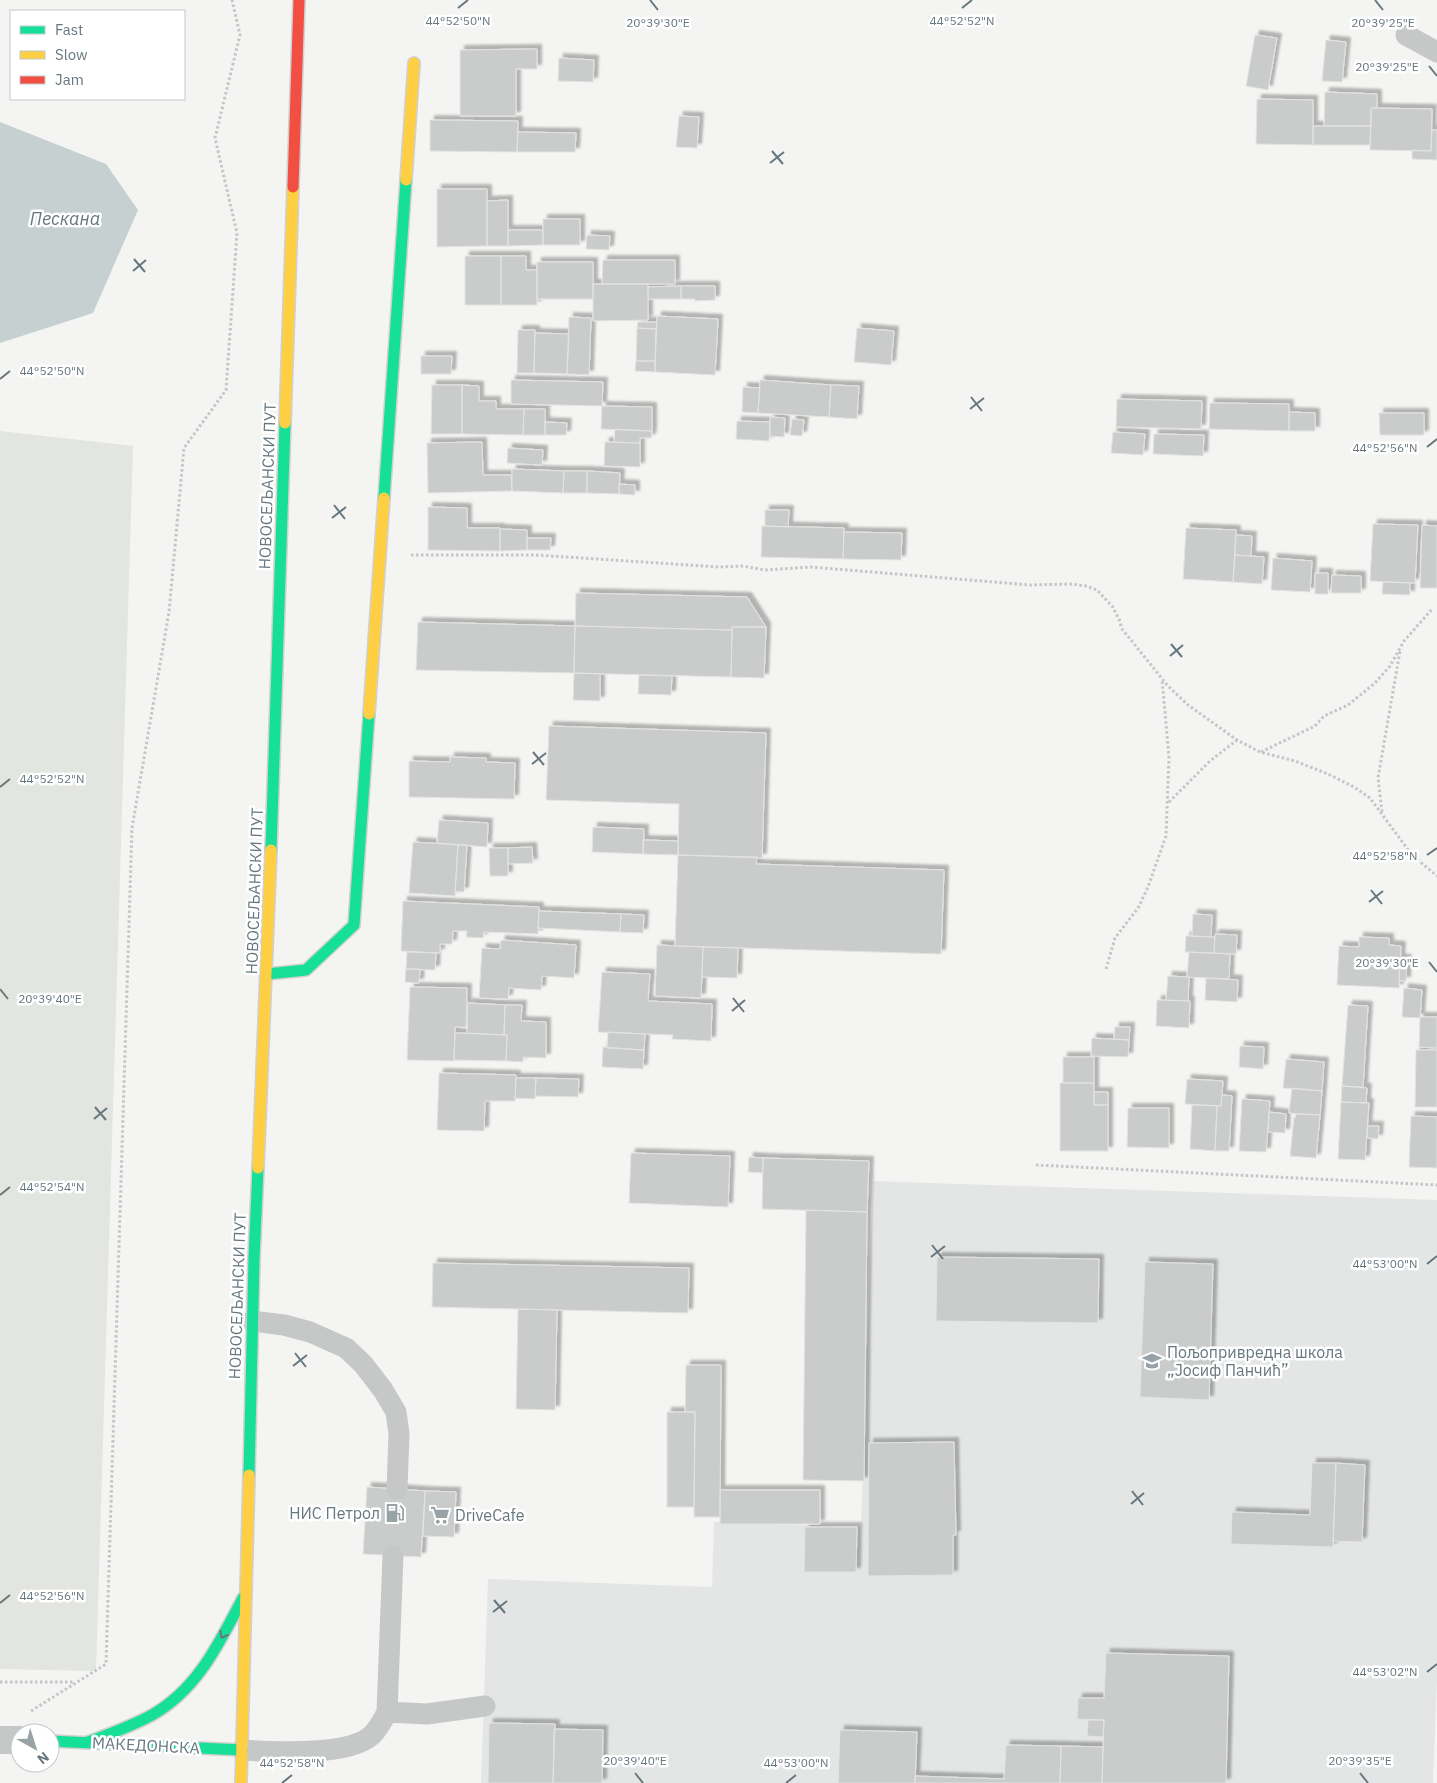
<svg xmlns="http://www.w3.org/2000/svg" width="1437" height="1783" font-family="'IBM Plex Sans',sans-serif">
	<style>
		.built { fill: #e4e5e5 }
		.green { fill: #e3e5e0 }
		.water { fill: #c6d0d1 }
		.building { fill: #cacccc; stroke: #e3e3e2; filter: url(#shadow) }
		.lines { fill: none; stroke-linecap: round; stroke-linejoin: round }
		.fast-casing { stroke: #d0d0d0; stroke-width: 14 }
		.slow-casing { stroke: #d0d0d0; stroke-width: 14 }
		.jam-casing { stroke: #d0d0d0; stroke-width: 14 }
		.path { stroke: #c4c5c6; stroke-width: 3; stroke-dasharray: 2.5 2.5; stroke-linecap: butt }
		.lane { stroke: #c6c8c8; stroke-width: 21 }
		.street { stroke: #c6c8c8; stroke-width: 28 }
		.fast { stroke: #16e098; stroke-width: 11 }
		.slow { stroke: #ffcf43; stroke-width: 11 }
		.jam { stroke: #f24e42; stroke-width: 11 }
		.oneway { stroke: #67777f }
		.ticks { fill: none; stroke: #67777f; stroke-width: 2 }
		.labels { text-anchor: middle; dominant-baseline: central; stroke-width: 5; stroke-linejoin: round; paint-order: stroke }
		.street-label { font-size: 16px; fill: #67777f; stroke: #fff }
		.poi-label { font-size: 16px; fill: #67777f; stroke: #fff; text-anchor: start }
		.water-label { font-size: 18px; font-style: italic; fill: #63787c; stroke: #fff }
		.ticks-label { font-size: 12px; text-anchor: middle; fill: #67777f; stroke: #fff; stroke-width: 5; stroke-linejoin: round; paint-order: stroke }
	</style>
	<defs>
		<filter id="shadow"><feDropShadow dx="4.5" dy="-4.5" stdDeviation="1" flood-color="#0004"/></filter>
	</defs>
	<rect width="100%" height="100%" fill="#f4f4f3"/>
	<path class="built" d="M 873,1181 L 1437,1200 L 1437,1679 L 1433,1783 L 481,1783 L 488,1579 L 712,1587 L 714,1522 L 861,1527 Z"/>
	<path class="green" d="M 0,431 L 133,446 L 96,1671 L 0,1669 Z"/>
	<path class="water" d="M 0,122 L 106,164 L 138,210 L 93,313 L 0,343 Z"/>
	<path class="building" d="M 1255,35 L 1277,38 L 1268,90 L 1246,86 Z
		M 1326,40 L 1346,42 L 1342,82 L 1322,81 Z
		M 537,49 L 537,69 L 516,69 L 516,116 L 460,116 L 460,50 Z
		M 559,58 L 594,60 L 593,82 L 558,81 Z
		M 1325,92 L 1377,94 L 1377,108 L 1371,108 L 1371,126 L 1324,126 Z
		M 1257,99 L 1313,100 L 1313,145 L 1256,144 Z
		M 1371,108 L 1432,109 L 1431,151 L 1370,150 Z
		M 679,116 L 699,117 L 697,148 L 676,147 Z
		M 430,120 L 518,121 L 517,152 L 430,151 Z
		M 1313,126 L 1371,126 L 1370,145 L 1313,145 Z
		M 1432,130 L 1437,130 L 1437,160 L 1412,159 L 1412,150 L 1431,151 Z
		M 518,132 L 576,133 L 575,152 L 517,152 Z
		M 437,189 L 487,189 L 487,246 L 437,247 Z
		M 508,200 L 508,246 L 487,246 L 487,201 Z
		M 543,219 L 580,219 L 580,245 L 543,245 Z
		M 508,230 L 543,230 L 543,245 L 508,246 Z
		M 587,235 L 610,236 L 609,250 L 586,249 Z
		M 465,256 L 501,256 L 501,305 L 465,305 Z
		M 501,256 L 526,256 L 526,270 L 537,270 L 537,305 L 501,305 Z
		M 603,260 L 675,260 L 675,284 L 602,284 Z
		M 537,262 L 593,262 L 593,299 L 537,299 Z
		M 593,284 L 648,284 L 648,320 L 593,321 Z
		M 681,286 L 715,286 L 715,300 L 695,301 L 695,299 L 681,299 Z
		M 681,286 L 681,299 L 648,299 L 648,287 Z
		M 657,316 L 718,319 L 715,375 L 655,372 Z
		M 569,317 L 591,318 L 589,375 L 567,374 Z
		M 638,322 L 657,322 L 656,329 L 637,328 Z
		M 637,328 L 656,329 L 655,361 L 636,361 Z
		M 857,328 L 894,331 L 891,365 L 854,362 Z
		M 518,330 L 535,330 L 534,373 L 517,373 Z
		M 535,333 L 569,334 L 567,374 L 534,373 Z
		M 421,356 L 452,356 L 451,374 L 421,374 Z
		M 636,361 L 655,361 L 655,372 L 635,371 Z
		M 511,380 L 603,382 L 602,406 L 511,404 Z
		M 760,380 L 831,385 L 829,417 L 758,413 Z
		M 432,385 L 462,385 L 462,434 L 431,434 Z
		M 462,385 L 479,386 L 479,401 L 496,401 L 496,409 L 524,409 L 523,435 L 462,434 Z
		M 831,385 L 859,386 L 857,419 L 829,417 Z
		M 743,387 L 760,388 L 758,413 L 742,412 Z
		M 1117,399 L 1202,401 L 1201,429 L 1116,427 Z
		M 1210,403 L 1289,404 L 1289,431 L 1209,429 Z
		M 602,406 L 652,407 L 652,431 L 601,429 Z
		M 524,409 L 545,409 L 545,435 L 523,435 Z
		M 1289,412 L 1315,413 L 1315,431 L 1289,431 Z
		M 1379,413 L 1424,413 L 1424,435 L 1380,435 Z
		M 770,417 L 785,418 L 784,437 L 770,436 Z
		M 792,419 L 804,420 L 802,436 L 790,435 Z
		M 737,421 L 770,422 L 769,441 L 736,439 Z
		M 545,422 L 567,423 L 566,435 L 545,435 Z
		M 615,429 L 652,431 L 651,438 L 640,438 L 640,443 L 614,442 Z
		M 1113,432 L 1145,434 L 1143,455 L 1111,453 Z
		M 1154,434 L 1204,435 L 1203,456 L 1153,454 Z
		M 482,442 L 483,475 L 511,475 L 512,491 L 428,493 L 427,443 Z
		M 605,442 L 640,443 L 640,467 L 604,466 Z
		M 508,448 L 543,450 L 542,465 L 507,463 Z
		M 512,469 L 564,471 L 563,493 L 512,491 Z
		M 564,471 L 587,471 L 587,493 L 563,493 Z
		M 587,471 L 620,473 L 619,494 L 587,493 Z
		M 619,484 L 635,485 L 635,495 L 619,494 Z
		M 428,507 L 467,508 L 467,528 L 500,528 L 500,551 L 428,550 Z
		M 765,510 L 789,510 L 788,527 L 765,526 Z
		M 1373,524 L 1418,525 L 1415,583 L 1370,581 Z
		M 1422,525 L 1437,526 L 1437,588 L 1420,588 Z
		M 762,526 L 844,528 L 843,559 L 761,557 Z
		M 1186,528 L 1236,530 L 1233,582 L 1183,579 Z
		M 500,529 L 527,530 L 527,550 L 500,551 Z
		M 844,532 L 902,533 L 901,560 L 843,559 Z
		M 1236,535 L 1252,536 L 1251,556 L 1235,555 Z
		M 527,538 L 551,538 L 550,550 L 527,550 Z
		M 1235,555 L 1264,557 L 1262,584 L 1233,582 Z
		M 1273,558 L 1312,561 L 1310,592 L 1271,590 Z
		M 1315,573 L 1328,573 L 1328,594 L 1315,594 Z
		M 1332,575 L 1361,576 L 1361,593 L 1331,593 Z
		M 1383,582 L 1410,583 L 1410,595 L 1382,594 Z
		M 576,593 L 747,597 L 766,627 L 732,627 L 732,630 L 575,626 Z
		M 418,622 L 575,626 L 574,673 L 416,670 Z
		M 575,626 L 732,630 L 731,677 L 574,673 Z
		M 732,627 L 766,627 L 764,678 L 731,677 Z
		M 574,673 L 600,674 L 600,701 L 573,700 Z
		M 639,675 L 672,676 L 671,695 L 638,694 Z
		M 549,726 L 766,733 L 762,858 L 678,855 L 679,804 L 546,800 Z
		M 450,757 L 486,758 L 486,762 L 515,763 L 514,799 L 409,797 L 409,761 L 450,762 Z
		M 439,820 L 488,823 L 487,847 L 437,843 Z
		M 593,827 L 644,829 L 643,854 L 592,852 Z
		M 643,840 L 678,841 L 678,855 L 643,854 Z
		M 413,842 L 458,845 L 455,896 L 409,893 Z
		M 458,845 L 467,845 L 464,892 L 455,891 Z
		M 532,847 L 533,863 L 508,864 L 508,848 Z
		M 489,848 L 508,848 L 508,876 L 490,876 Z
		M 678,855 L 757,857 L 756,864 L 944,870 L 941,954 L 675,946 Z
		M 403,901 L 539,907 L 538,934 L 484,932 L 483,938 L 466,937 L 467,931 L 453,931 L 452,944 L 440,944 L 440,953 L 401,951 Z
		M 539,911 L 621,914 L 620,932 L 538,928 Z
		M 621,914 L 644,915 L 643,933 L 620,932 Z
		M 1193,914 L 1212,915 L 1211,937 L 1192,936 Z
		M 1215,934 L 1237,935 L 1236,954 L 1214,953 Z
		M 1186,936 L 1215,937 L 1214,953 L 1185,952 Z
		M 1359,937 L 1389,938 L 1389,945 L 1401,946 L 1399,988 L 1337,985 L 1339,946 L 1359,947 Z
		M 501,940 L 576,945 L 574,978 L 542,976 L 541,990 L 509,988 L 508,999 L 479,998 L 482,948 L 500,949 Z
		M 657,945 L 703,947 L 701,998 L 655,996 Z
		M 703,947 L 738,948 L 737,978 L 702,977 Z
		M 407,952 L 436,953 L 435,970 L 406,969 Z
		M 1189,952 L 1230,954 L 1229,979 L 1187,977 Z
		M 1400,959 L 1407,959 L 1406,981 L 1399,981 Z
		M 406,969 L 420,969 L 419,983 L 405,982 Z
		M 602,972 L 650,974 L 648,1001 L 712,1004 L 711,1041 L 672,1039 L 673,1035 L 598,1032 Z
		M 1168,976 L 1189,977 L 1188,1001 L 1166,1000 Z
		M 1206,978 L 1238,980 L 1237,1002 L 1205,1000 Z
		M 410,987 L 467,988 L 466,1027 L 455,1027 L 454,1061 L 407,1060 Z
		M 1404,988 L 1422,990 L 1420,1018 L 1402,1017 Z
		M 1157,1000 L 1190,1001 L 1189,1028 L 1156,1026 Z
		M 468,1003 L 505,1005 L 504,1035 L 467,1033 Z
		M 505,1005 L 522,1005 L 521,1021 L 546,1022 L 546,1058 L 523,1057 L 523,1062 L 506,1061 L 507,1035 L 504,1035 Z
		M 1348,1005 L 1368,1006 L 1363,1087 L 1342,1086 Z
		M 1420,1017 L 1437,1017 L 1437,1048 L 1419,1047 Z
		M 1115,1027 L 1130,1027 L 1129,1040 L 1114,1039 Z
		M 608,1032 L 645,1034 L 644,1050 L 607,1048 Z
		M 455,1033 L 507,1035 L 506,1061 L 454,1060 Z
		M 1092,1038 L 1129,1040 L 1128,1057 L 1091,1056 Z
		M 1240,1046 L 1264,1047 L 1263,1069 L 1239,1067 Z
		M 603,1047 L 644,1050 L 643,1069 L 602,1067 Z
		M 1416,1050 L 1437,1050 L 1437,1107 L 1415,1107 Z
		M 1063,1057 L 1094,1057 L 1094,1083 L 1063,1083 Z
		M 1286,1059 L 1324,1062 L 1322,1091 L 1283,1088 Z
		M 439,1073 L 516,1075 L 515,1101 L 485,1101 L 484,1131 L 437,1130 Z
		M 516,1078 L 536,1078 L 535,1099 L 515,1098 Z
		M 536,1078 L 579,1079 L 578,1097 L 535,1096 Z
		M 1187,1079 L 1223,1081 L 1221,1106 L 1185,1104 Z
		M 1060,1083 L 1094,1083 L 1094,1105 L 1108,1105 L 1108,1151 L 1060,1151 Z
		M 1342,1086 L 1367,1088 L 1366,1103 L 1341,1102 Z
		M 1292,1088 L 1322,1091 L 1320,1115 L 1289,1113 Z
		M 1094,1092 L 1108,1092 L 1108,1105 L 1094,1105 Z
		M 1222,1095 L 1232,1096 L 1229,1151 L 1215,1151 L 1217,1106 L 1221,1106 Z
		M 1242,1099 L 1270,1101 L 1266,1152 L 1239,1151 Z
		M 1341,1102 L 1369,1103 L 1365,1160 L 1338,1159 Z
		M 1192,1105 L 1217,1106 L 1215,1151 L 1190,1149 Z
		M 1128,1108 L 1169,1108 L 1169,1148 L 1127,1147 Z
		M 1269,1112 L 1286,1114 L 1285,1133 L 1268,1132 Z
		M 1296,1114 L 1320,1115 L 1316,1158 L 1290,1156 L 1294,1117 L 1295,1118 Z
		M 1411,1116 L 1437,1117 L 1437,1168 L 1409,1167 Z
		M 1368,1126 L 1379,1126 L 1378,1139 L 1367,1138 Z
		M 631,1153 L 730,1156 L 728,1207 L 629,1203 Z
		M 749,1157 L 763,1158 L 763,1173 L 748,1172 Z
		M 763,1158 L 869,1161 L 867,1212 L 762,1209 Z
		M 806,1210 L 867,1212 L 864,1481 L 803,1480 Z
		M 937,1257 L 1099,1259 L 1098,1323 L 936,1321 Z
		M 1145,1262 L 1213,1264 L 1209,1400 L 1140,1397 Z
		M 433,1263 L 689,1268 L 688,1313 L 432,1307 Z
		M 518,1309 L 557,1310 L 555,1410 L 516,1409 Z
		M 686,1365 L 721,1365 L 720,1517 L 694,1517 L 695,1412 L 685,1412 Z
		M 667,1412 L 695,1412 L 694,1507 L 667,1507 Z
		M 954,1442 L 956,1535 L 953,1535 L 953,1575 L 868,1576 L 869,1443 Z
		M 1312,1463 L 1336,1463 L 1333,1547 L 1231,1544 L 1232,1512 L 1310,1515 Z
		M 1336,1463 L 1365,1465 L 1362,1542 L 1333,1541 Z
		M 367,1487 L 425,1491 L 421,1557 L 363,1554 Z
		M 720,1490 L 820,1490 L 820,1524 L 720,1524 Z
		M 425,1491 L 456,1492 L 454,1537 L 423,1536 Z
		M 805,1527 L 857,1527 L 856,1572 L 804,1572 Z
		M 1106,1653 L 1229,1656 L 1226,1783 L 1102,1783 L 1104,1720 L 1077,1719 L 1078,1698 L 1104,1698 Z
		M 1088,1720 L 1104,1720 L 1103,1737 L 1087,1736 Z
		M 489,1723 L 555,1724 L 553,1783 L 488,1783 Z
		M 554,1729 L 603,1730 L 602,1783 L 553,1783 Z
		M 840,1730 L 917,1732 L 915,1783 L 838,1783 Z
		M 1006,1745 L 1061,1746 L 1060,1783 L 915,1783 L 915,1776 L 1004,1779 Z
		M 1061,1746 L 1103,1747 L 1102,1783 L 1060,1783 Z"/>
	<g class="lines">
		<g class="fast-casing">
			<path id="fast" d="M 384,498 L 406,180
				M 271,850 L 285,423
				M 267,974 L 306,970 L 354,925 L 369,714
				M 249,1475 L 254,1259 L 258,1168
				M 50,1741 L 242,1750
				M 88,1742 C 110,1734 132,1726 152,1715 C 198,1689 219,1643 243,1598"/>
		</g>
		<g class="slow-casing">
			<path id="slow" d="M 406,180 L 414,63
				M 285,423 L 293,187
				M 369,714 L 384,498
				M 258,1168 L 271,850
				M 241,1783 L 249,1475"/>
		</g>
		<g class="jam-casing">
			<path id="jam" d="M 293,187 L 299,0"/>
		</g>
		<path class="path" d="M 411,555 L 536,555 L 719,567 L 742,566 L 765,570 L 811,567 L 1030,585 L 1070,584 L 1086,586 L 1097,590 L 1112,606 L 1119,619 L 1122,629 L 1168,686 L 1188,705 L 1237,740 L 1260,752 L 1295,761 L 1328,774 L 1354,787 L 1370,798 L 1412,855 L 1437,876
			M 1261,752 L 1315,726 L 1324,716 L 1348,705 L 1375,683 L 1390,666 L 1404,641 L 1433,608
			M 1169,802 L 1210,761 L 1237,740
			M 1382,812 L 1378,778 L 1400,651
			M 1106,969 L 1115,938 L 1138,908 L 1148,887 L 1166,836 L 1169,757 L 1162,679
			M 1036,1165 L 1437,1185
			M 0,1682 L 74,1682
			M 31,1711 L 106,1664 L 132,828 L 169,612 L 184,448 L 226,390 L 237,233 L 215,138 L 240,35 L 232,0"/>
		<path class="lane" d="M 1406,35 L 1437,52
			M 252,1321 L 284,1325 L 310,1332 L 346,1348 L 363,1364 L 383,1390 L 396,1412 L 399,1434 L 397,1489
			M 387,1712 L 427,1714 L 485,1706
			M 242,1750 C 273,1752 348,1757 372,1735 C 379,1728 383,1720 387,1712 L 393,1556"/>
		<path class="street" d="M 0,1740 L 20,1740"/>
		<use href="#fast" class="fast"/>
		<use href="#slow" class="slow"/>
		<use href="#jam" class="jam"/>
	</g>
	<defs><path id="oneway-chevron" d="M-2-3.5L2.5 0L-2 3.5" fill="none" stroke-width="1.6" stroke-linecap="round" stroke-linejoin="round" transform="scale(1.25)"/></defs>
	<use class="oneway" href="#oneway-chevron" transform="translate(223 1635) rotate(119)"/>
	<path class="ticks" d="M 650,0 L 658,10M 1375,0 L 1383,10M 458,8 L 468,0M 962,8 L 972,0M 1429,66 L 1437,76M 772,151 L 783,164M 770,163 L 784,152M 134,259 L 145,272M 133,271 L 146,260M 0,379 L 10,371M 971,397 L 982,411M 970,409 L 984,398M 1427,447 L 1437,439M 334,505 L 345,519M 332,518 L 346,507M 1171,644 L 1182,657M 1170,656 L 1183,645M 533,752 L 544,765M 532,764 L 546,753M 0,787 L 10,779M 1427,855 L 1437,848M 1371,890 L 1382,904M 1369,902 L 1383,891M 1429,962 L 1437,972M 0,989 L 8,999M 733,998 L 744,1012M 732,1011 L 745,1000M 95,1107 L 106,1120M 94,1119 L 107,1108M 0,1195 L 10,1187M 932,1245 L 943,1259M 931,1257 L 945,1246M 1427,1264 L 1437,1256M 295,1353 L 306,1367M 293,1366 L 307,1355M 1132,1491 L 1143,1505M 1131,1504 L 1144,1493M 494,1600 L 505,1613M 0,1603 L 10,1595M 493,1612 L 507,1601M 1427,1672 L 1437,1664M 635,1773 L 643,1783M 1360,1773 L 1368,1783M 282,1783 L 292,1775M 786,1783 L 796,1775"/>
	<defs>
		<g id="school-bare" transform="scale(1.5)"><path d="M0-5L7-2L0 1L-7-2ZM-4 1L0 2.5L4 1V4Q0 6-4 4Z" fill="#98a3a8" stroke="#fff" stroke-width="2.5" paint-order="stroke"/></g>
		<g id="fuel-bare" transform="scale(1.5)"><path d="M-5.5-6h7V0h2V4h1.3V-2.5L3-4.5l.8-.8L6-3V5H2.5V1h-1V6h-7ZM-4.2-4.7v3.2H.2V-4.7Z" fill="#98a3a8" stroke="#fff" stroke-width="2.5" paint-order="stroke"/></g>
		<g id="supermarket-bare" transform="scale(1.5)"><path d="M-6-5.5h2.5l.6 2H6L4.5 2H-2.5L-4.4-4H-6ZM-1.5 3.2a1.3 1.3 0 1 0 .1 0ZM3 3.2a1.3 1.3 0 1 0 .1 0Z" fill="#98a3a8" stroke="#fff" stroke-width="2.5" paint-order="stroke"/></g>
	</defs>
	<g fill-rule="evenodd">
		<use href="#school-bare" x="1152" y="1361"/>
		<use href="#fuel-bare" x="395" y="1513"/>
		<use href="#supermarket-bare" x="440" y="1515"/>
	</g>
	<g class="labels">
		<g class="street-label">
			<text transform="translate(267 486) rotate(-88)">НОВОСЕЉАНСКИ ПУТ</text>
			<text transform="translate(254 891) rotate(-88)">НОВОСЕЉАНСКИ ПУТ</text>
			<text transform="translate(237 1296) rotate(-88)">НОВОСЕЉАНСКИ ПУТ</text>
			<text transform="translate(146 1745) rotate(3)">МАКЕДОНСКА</text>
		</g>
		<g class="poi-label">
			<text x="1167" y="1352">Пољопривредна школа<tspan x="1167" dy="18">„Јосиф Панчић”</tspan></text>
			<text x="380" y="1513" text-anchor="end">НИС Петрол</text>
			<text x="455" y="1515">DriveCafe</text>
		</g>
		<g class="water-label">
			<text x="65" y="218">Пескана</text>
		</g>
	</g>
	<g class="ticks-label">
		<text x="458" y="25">44°52'50"N</text>
		<text x="962" y="25">44°52'52"N</text>
		<text x="658" y="27">20°39'30"E</text>
		<text x="1383" y="27">20°39'25"E</text>
		<text x="1387" y="71">20°39'25"E</text>
		<text x="52" y="375">44°52'50"N</text>
		<text x="1385" y="452">44°52'56"N</text>
		<text x="52" y="783">44°52'52"N</text>
		<text x="1385" y="860">44°52'58"N</text>
		<text x="1387" y="967">20°39'30"E</text>
		<text x="50" y="1003">20°39'40"E</text>
		<text x="52" y="1191">44°52'54"N</text>
		<text x="1385" y="1268">44°53'00"N</text>
		<text x="52" y="1600">44°52'56"N</text>
		<text x="1385" y="1676">44°53'02"N</text>
		<text x="635" y="1765">20°39'40"E</text>
		<text x="1360" y="1765">20°39'35"E</text>
		<text x="292" y="1767">44°52'58"N</text>
		<text x="796" y="1767">44°53'00"N</text>
	</g>
	<rect x="10" y="10" width="175" height="90" fill="#ffffff" stroke="#c2c9cc"/>
	<rect x="20" y="26" width="25" height="8" fill="#16e098" stroke="#c2c9cc"/>
	<text x="55" y="35" font-size="15" fill="#67777f">Fast</text>
	<rect x="20" y="51" width="25" height="8" fill="#ffcf43" stroke="#c2c9cc"/>
	<text x="55" y="60" font-size="15" fill="#67777f">Slow</text>
	<rect x="20" y="76" width="25" height="8" fill="#f24e42" stroke="#c2c9cc"/>
	<text x="55" y="85" font-size="15" fill="#67777f">Jam</text>
	<g transform="translate(35 1748) rotate(141)"><circle r="24" fill="#ffffff" stroke="#c2c9cc"/>
	<path d="M0-4L9 19L0 12L-9 19Z" fill="#98a3a8"/>
	<text y="-8" font-size="14" font-weight="bold" text-anchor="middle" fill="#67777f">N</text>
	</g>
</svg>
